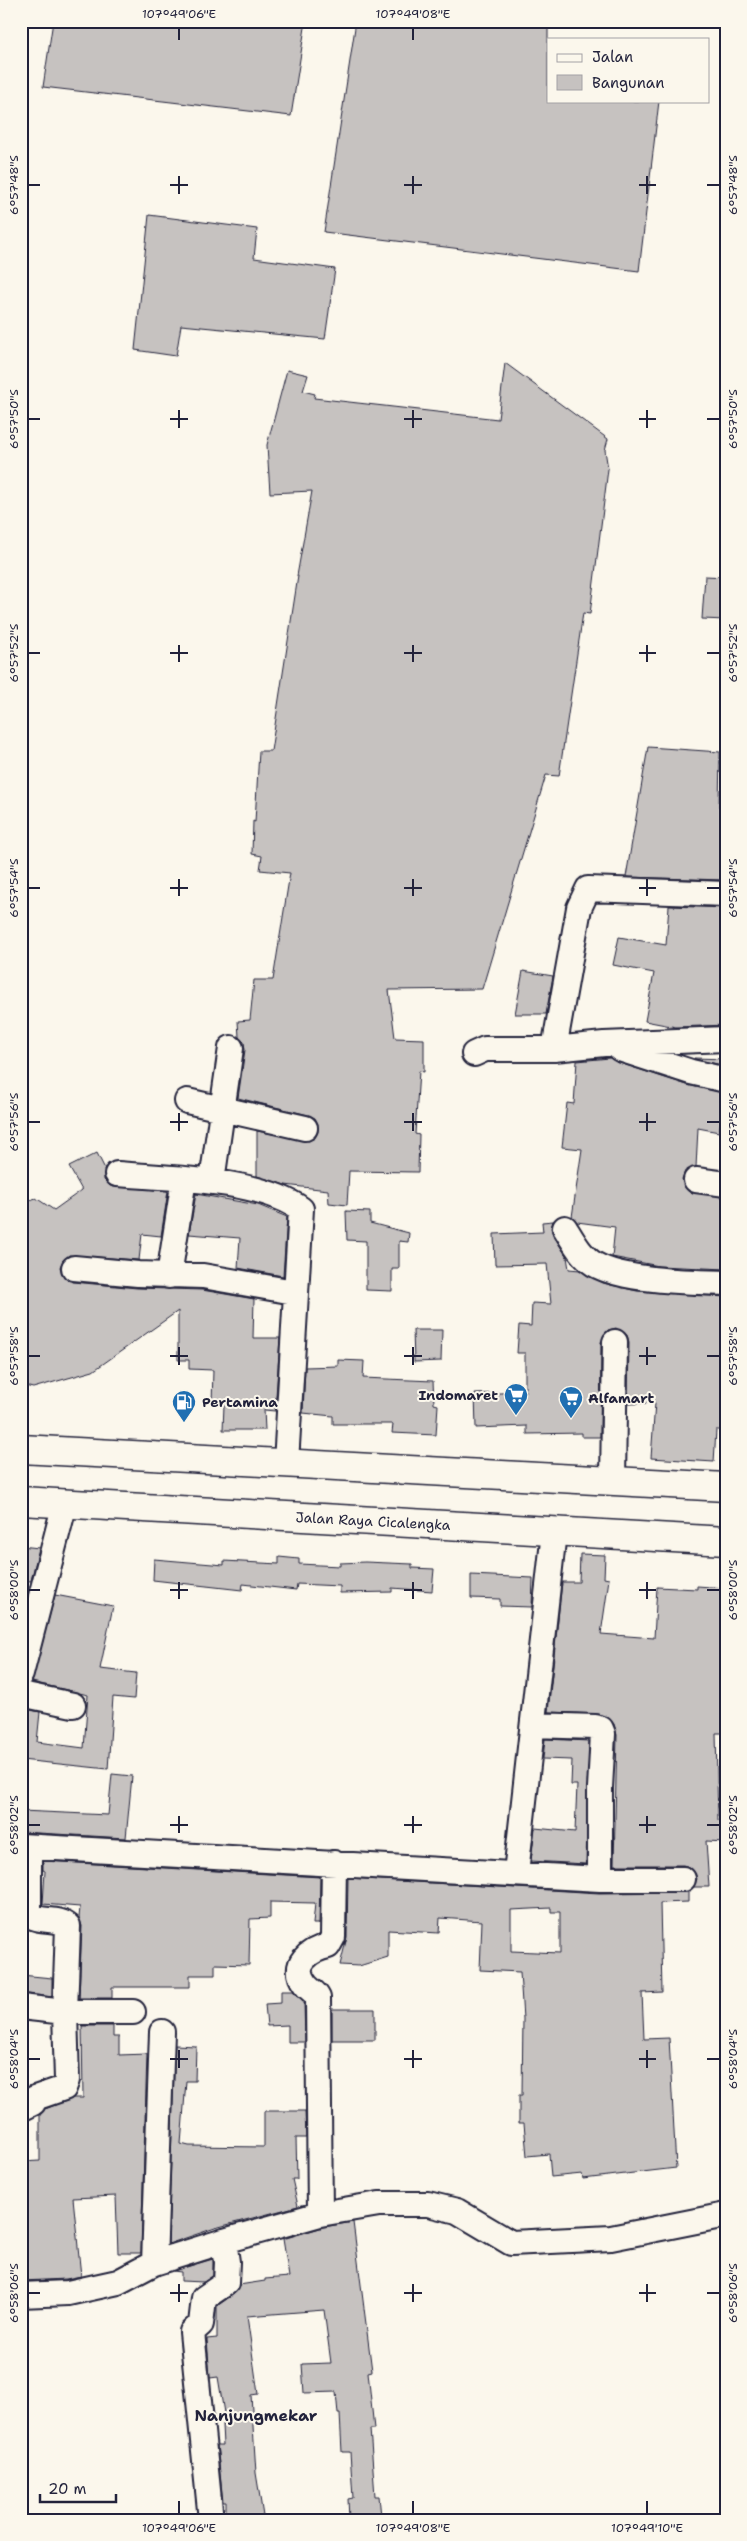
<svg xmlns="http://www.w3.org/2000/svg" width="747" height="2541" font-family="'Shantell Sans',sans-serif">
	<style>
		.building { fill: #c6c2c0; stroke: #22223b; fill-rule: evenodd }
		.lines { fill: none; stroke-linecap: round; stroke-linejoin: round }
		.minor-casing { stroke: #22223b; stroke-width: 28 }
		.trunk-casing { stroke: #22223b; stroke-width: 31 }
		.minor { stroke: #fbf7ec; stroke-width: 24 }
		.trunk { stroke: #fbf7ec; stroke-width: 28 }
		.ticks { fill: none; stroke: #22223b; stroke-width: 2 }
		.labels { text-anchor: middle; dominant-baseline: central; stroke-width: 4; stroke-linejoin: round; paint-order: stroke }
		.poi-label { font-size: 14px; font-weight: bold; fill: #22223b; stroke: #fbf7ec; text-anchor: start }
		.street-label { font-size: 14px; fill: #22223b; stroke: #fbf7ec }
		.quarter-label { font-size: 16px; font-weight: bold; fill: #22223b; stroke: #fbf7ec }
		.neatline { fill: none; stroke: #22223b; stroke-width: 2 }
		.ticks-label { font-size: 12px; text-anchor: middle; fill: #22223b }
	</style>
	<rect width="100%" height="100%" fill="#fbf7ec"/>
	<filter id="ink" filterUnits="userSpaceOnUse"><feTurbulence type="fractalNoise" baseFrequency=".02" numOctaves="2"/><feDisplacementMap in="SourceGraphic" scale="10" xChannelSelector="R" yChannelSelector="G"/><feConvolveMatrix kernelMatrix="1 2 1 2 8 2 1 2 1" color-interpolation-filters="sRGB"/></filter>
	<g filter="url(#ink)">
		<path class="building" d="M 53,21 L 306,21 L 291,116 L 43,87 Z
			M 356,21 L 548,21 L 548,101 L 659,101 L 639,271 L 324,232 Z
			M 149,215 L 257,229 L 254,258 L 335,269 L 325,339 L 181,325 L 176,356 L 135,350 Z
			M 505,363 L 608,439 L 605,450 L 608,469 L 590,614 L 583,613 L 559,776 L 546,775 L 482,989 L 389,990 L 395,1038 L 424,1039 L 424,1072 L 419,1071 L 415,1134 L 419,1135 L 418,1172 L 349,1171 L 347,1205 L 329,1203 L 328,1190 L 285,1185 L 257,1176 L 257,1131 L 309,1141 L 315,1138 L 318,1132 L 318,1124 L 315,1118 L 308,1115 L 238,1098 L 245,1050 L 244,1042 L 239,1037 L 238,1021 L 250,1020 L 254,980 L 273,980 L 290,873 L 260,870 L 262,856 L 252,854 L 253,821 L 255,822 L 259,751 L 271,751 L 298,576 L 297,576 L 312,491 L 270,493 L 267,445 L 287,370 L 308,375 L 303,391 L 315,394 L 314,398 L 498,419 Z
			M 705,576 L 726,577 L 726,620 L 702,619 Z
			M 648,747 L 720,752 L 719,807 L 726,808 L 724,880 L 626,877 Z
			M 669,906 L 726,908 L 726,1025 L 676,1027 L 645,1021 L 654,973 L 613,965 L 619,937 L 666,945 Z
			M 523,971 L 553,976 L 546,1014 L 515,1014 Z
			M 610,1058 L 616,1062 L 687,1085 L 725,1093 L 719,1132 L 698,1128 L 696,1167 L 685,1171 L 682,1179 L 684,1186 L 688,1191 L 726,1197 L 726,1269 L 659,1266 L 612,1257 L 615,1227 L 577,1222 L 572,1217 L 582,1149 L 562,1147 L 567,1103 L 574,1104 L 577,1061 Z
			M 694,1058 L 726,1059 L 726,1066 L 695,1059 Z
			M 97,1153 L 105,1169 L 104,1180 L 110,1186 L 168,1191 L 161,1236 L 142,1234 L 139,1260 L 69,1255 L 63,1260 L 60,1267 L 62,1274 L 73,1282 L 137,1288 L 202,1290 L 254,1299 L 253,1338 L 280,1338 L 275,1411 L 264,1410 L 265,1430 L 223,1430 L 224,1405 L 212,1404 L 213,1370 L 189,1369 L 189,1360 L 178,1360 L 178,1311 L 93,1371 L 33,1388 L 21,1385 L 21,1203 L 36,1198 L 54,1210 L 82,1190 L 69,1167 Z
			M 196,1194 L 258,1205 L 287,1217 L 283,1276 L 238,1268 L 240,1238 L 189,1234 Z
			M 346,1211 L 370,1212 L 370,1223 L 409,1233 L 408,1242 L 399,1241 L 399,1269 L 392,1269 L 392,1291 L 366,1290 L 366,1241 L 347,1240 Z
			M 553,1221 L 551,1228 L 553,1235 L 567,1257 L 569,1269 L 580,1270 L 603,1283 L 637,1291 L 726,1297 L 726,1321 L 722,1321 L 721,1381 L 725,1381 L 725,1430 L 716,1430 L 714,1462 L 651,1458 L 655,1403 L 628,1404 L 629,1342 L 627,1335 L 616,1328 L 608,1330 L 601,1342 L 600,1437 L 582,1437 L 582,1433 L 527,1434 L 527,1426 L 476,1428 L 475,1394 L 525,1392 L 525,1353 L 517,1353 L 519,1325 L 531,1326 L 532,1303 L 551,1304 L 547,1264 L 495,1265 L 494,1234 L 543,1232 L 542,1222 Z
			M 413,1330 L 442,1330 L 441,1361 L 414,1362 Z
			M 338,1360 L 364,1361 L 363,1378 L 433,1381 L 434,1404 L 438,1405 L 436,1435 L 392,1433 L 393,1424 L 333,1424 L 333,1416 L 303,1413 L 305,1367 L 338,1366 Z
			M 21,1546 L 39,1548 L 31,1581 L 21,1580 Z
			M 580,1554 L 605,1555 L 604,1578 L 609,1579 L 601,1634 L 654,1638 L 657,1587 L 697,1589 L 697,1586 L 726,1588 L 726,1733 L 716,1733 L 718,1820 L 726,1820 L 726,1842 L 706,1841 L 709,1887 L 693,1887 L 697,1879 L 695,1873 L 690,1867 L 683,1865 L 614,1865 L 617,1735 L 614,1724 L 610,1719 L 599,1714 L 548,1712 L 562,1582 L 579,1582 Z
			M 279,1557 L 299,1559 L 299,1564 L 340,1566 L 340,1563 L 365,1562 L 412,1564 L 412,1568 L 434,1569 L 432,1591 L 392,1588 L 392,1592 L 340,1593 L 340,1586 L 297,1584 L 296,1590 L 243,1584 L 242,1590 L 153,1580 L 154,1559 L 224,1565 L 224,1561 L 279,1564 Z
			M 471,1575 L 533,1578 L 532,1607 L 500,1606 L 500,1599 L 471,1598 Z
			M 55,1595 L 113,1606 L 100,1669 L 136,1673 L 134,1699 L 113,1697 L 108,1769 L 21,1760 L 21,1708 L 40,1712 L 37,1742 L 84,1748 L 88,1695 L 32,1682 Z
			M 545,1739 L 589,1741 L 586,1864 L 531,1861 L 535,1828 L 575,1832 L 577,1785 L 571,1785 L 572,1760 L 543,1759 Z
			M 112,1774 L 132,1776 L 126,1838 L 21,1832 L 21,1811 L 108,1815 Z
			M 43,1861 L 320,1877 L 319,1924 L 313,1924 L 315,1903 L 270,1902 L 270,1918 L 250,1919 L 249,1965 L 215,1964 L 215,1975 L 190,1975 L 190,1987 L 112,1987 L 112,1998 L 79,1998 L 82,1926 L 79,1918 L 80,1907 L 43,1904 L 45,1871 L 43,1870 Z
			M 348,1878 L 599,1893 L 688,1892 L 688,1902 L 660,1903 L 662,1992 L 642,1993 L 644,2039 L 669,2038 L 676,2168 L 583,2179 L 582,2174 L 551,2177 L 549,2154 L 527,2156 L 524,2123 L 519,2123 L 519,2095 L 522,2095 L 523,2019 L 520,1972 L 480,1970 L 482,1921 L 440,1918 L 439,1933 L 388,1930 L 388,1957 L 359,1966 L 340,1965 L 347,1937 ZM 551,1908 L 551,1912 L 560,1912 L 560,1953 L 511,1951 L 511,1910 Z
			M 21,1975 L 52,1978 L 52,1997 L 21,1993 Z
			M 281,1991 L 293,1991 L 304,2002 L 305,2042 L 288,2042 L 288,2025 L 267,2026 L 265,2004 L 281,2003 Z
			M 332,2009 L 375,2009 L 375,2040 L 332,2040 Z
			M 82,2026 L 113,2026 L 113,2037 L 119,2037 L 119,2055 L 147,2054 L 141,2253 L 118,2253 L 116,2196 L 73,2198 L 81,2276 L 66,2279 L 21,2281 L 21,2162 L 40,2161 L 40,2114 L 45,2109 L 73,2098 L 83,2098 Z
			M 175,2045 L 196,2046 L 195,2081 L 186,2081 L 181,2144 L 189,2146 L 264,2147 L 264,2111 L 305,2111 L 306,2138 L 296,2138 L 297,2179 L 292,2179 L 298,2206 L 215,2228 L 168,2244 Z
			M 353,2222 L 372,2371 L 368,2372 L 374,2429 L 370,2429 L 375,2496 L 379,2496 L 381,2516 L 349,2519 L 348,2499 L 353,2498 L 350,2452 L 342,2452 L 340,2414 L 338,2414 L 336,2392 L 304,2393 L 302,2364 L 331,2363 L 324,2310 L 247,2316 L 258,2394 L 251,2395 L 256,2473 L 263,2516 L 253,2517 L 253,2520 L 226,2520 L 226,2502 L 223,2502 L 217,2445 L 223,2445 L 222,2425 L 226,2425 L 218,2377 L 210,2378 L 207,2339 L 217,2338 L 217,2306 L 234,2294 L 239,2285 L 265,2281 L 265,2279 L 289,2277 L 283,2239 L 323,2227 Z
			M 213,2259 L 213,2276 L 204,2282 L 181,2281 L 181,2272 L 173,2271 Z"/>
		<g class="lines">
			<g class="minor-casing">
				<path id="minor" d="M 554,1049 L 604,1044 L 726,1039
					M 620,1049 L 691,1072 L 726,1080
					M 474,1054 L 485,1049 L 554,1049 L 579,908 L 588,889 L 726,894
					M 187,1101 L 305,1128
					M 117,1174 C 168,1178 260,1179 301,1209 L 286,1463
					M 696,1180 L 726,1184
					M 212,1181 L 231,1048
					M 565,1228 C 573,1241 581,1256 594,1264 C 623,1281 691,1282 726,1283
					M 74,1268 L 138,1274 L 203,1276 L 294,1292
					M 169,1276 L 184,1179
					M 613,1481 L 615,1342
					M 21,1674 L 65,1503
					M 21,1694 L 73,1705
					M 533,1725 L 595,1727 L 601,1729 L 603,1734 L 600,1788 L 600,1879
					M 21,1846 L 600,1879 L 683,1879
					M 516,1873 L 554,1532
					M 21,2007 L 65,2012 L 133,2012
					M 21,2109 L 33,2103 L 35,2098 L 64,2088 L 67,2080 L 65,2012 L 68,1926 C 58,1917 41,1923 29,1915 L 29,1847
					M 320,2214 L 318,1998 C 315,1991 309,1990 305,1984 C 290,1964 310,1950 328,1946 L 333,1937 L 334,1863
					M 154,2263 L 162,2032
					M 21,2295 L 68,2293 L 118,2282 L 154,2263 L 224,2241 L 320,2214 L 379,2204 L 428,2204 L 457,2211 L 511,2243 L 611,2238 L 726,2215
					M 211,2520 L 192,2332 L 201,2324 L 204,2298 L 226,2283 L 227,2262 L 224,2241"/>
			</g>
			<g class="trunk-casing">
				<path id="trunk" d="M 21,1449 L 726,1487
					M 21,1501 L 726,1541"/>
			</g>
			<use href="#minor" class="minor"/>
			<use href="#trunk" class="trunk"/>
		</g>
	</g>
	<path class="ticks" d="M 179,28 L 179,40M 413,28 L 413,40M 179,176 L 179,194M 413,176 L 413,194M 647,176 L 647,194M 28,185 L 40,185M 170,185 L 188,185M 404,185 L 422,185M 639,185 L 656,185M 707,185 L 720,185M 179,410 L 179,428M 413,410 L 413,428M 647,410 L 647,428M 28,419 L 40,419M 170,419 L 188,419M 404,419 L 422,419M 639,419 L 656,419M 707,419 L 720,419M 179,645 L 179,662M 413,645 L 413,662M 647,645 L 647,662M 28,653 L 40,653M 170,653 L 188,653M 404,653 L 422,653M 639,653 L 656,653M 707,653 L 720,653M 179,879 L 179,896M 413,879 L 413,896M 647,879 L 647,896M 28,888 L 40,888M 170,888 L 188,888M 404,888 L 422,888M 639,888 L 656,888M 707,888 L 720,888M 179,1113 L 179,1131M 413,1113 L 413,1131M 647,1113 L 647,1131M 28,1122 L 40,1122M 170,1122 L 188,1122M 404,1122 L 422,1122M 639,1122 L 656,1122M 707,1122 L 720,1122M 179,1347 L 179,1365M 413,1347 L 413,1365M 647,1347 L 647,1365M 28,1356 L 40,1356M 170,1356 L 188,1356M 404,1356 L 422,1356M 639,1356 L 656,1356M 707,1356 L 720,1356M 179,1582 L 179,1599M 413,1582 L 413,1599M 647,1582 L 647,1599M 28,1590 L 40,1590M 170,1590 L 188,1590M 404,1590 L 422,1590M 639,1590 L 656,1590M 707,1590 L 720,1590M 179,1816 L 179,1833M 413,1816 L 413,1833M 647,1816 L 647,1833M 28,1825 L 40,1825M 170,1825 L 188,1825M 404,1825 L 422,1825M 639,1825 L 656,1825M 707,1825 L 720,1825M 179,2050 L 179,2068M 413,2050 L 413,2068M 647,2050 L 647,2068M 28,2059 L 40,2059M 170,2059 L 188,2059M 404,2059 L 422,2059M 639,2059 L 656,2059M 707,2059 L 720,2059M 179,2284 L 179,2302M 413,2284 L 413,2302M 647,2284 L 647,2302M 28,2293 L 40,2293M 170,2293 L 188,2293M 404,2293 L 422,2293M 639,2293 L 656,2293M 707,2293 L 720,2293M 179,2501 L 179,2514M 413,2501 L 413,2514M 647,2501 L 647,2514"/>
	<defs>
		<g id="supermarket-pin" transform="scale(1.25)"><path d="M0 17L-7.5 6A9.5 9.5 0 1 1 7.5 6Z" fill="#1f6fb2" stroke="#fbf7ec"/><path d="M-6-5.5h2.5l.6 2H6L4.5 2H-2.5L-4.4-4H-6ZM-1.5 3.2a1.3 1.3 0 1 0 .1 0ZM3 3.2a1.3 1.3 0 1 0 .1 0Z" fill="#fff"/></g>
		<g id="fuel-pin" transform="scale(1.25)"><path d="M0 17L-7.5 6A9.5 9.5 0 1 1 7.5 6Z" fill="#1f6fb2" stroke="#fbf7ec"/><path d="M-5.5-6h7V0h2V4h1.3V-2.5L3-4.5l.8-.8L6-3V5H2.5V1h-1V6h-7ZM-4.2-4.7v3.2H.2V-4.7Z" fill="#fff"/></g>
	</defs>
	<g fill-rule="evenodd">
		<use href="#supermarket-pin" x="516" y="1395"/>
		<use href="#supermarket-pin" x="571" y="1398"/>
		<use href="#fuel-pin" x="184" y="1402"/>
	</g>
	<g class="labels">
		<g class="poi-label">
			<text x="498" y="1395" text-anchor="end">Indomaret</text>
			<text x="588" y="1398">Alfamart</text>
			<text x="202" y="1402">Pertamina</text>
		</g>
		<g class="street-label">
			<text transform="translate(373 1521) rotate(3)">Jalan Raya Cicalengka</text>
		</g>
		<g class="quarter-label">
			<text x="256" y="2415">Nanjungmekar</text>
		</g>
	</g>
	<rect width="747" height="2541" fill="none" stroke="#fbf7ec" stroke-width="55"/>
	<rect x="547" y="38" width="162" height="65" fill="#fbf7ec" stroke="#a4a2a5"/>
	<rect x="557" y="54" width="25" height="8" fill="#fbf7ec" stroke="#a4a2a5"/>
	<text x="592" y="62" font-size="15" fill="#22223b">Jalan</text>
	<rect x="557" y="75" width="25" height="15" fill="#c6c2c0" stroke="#a4a2a5"/>
	<text x="592" y="88" font-size="15" fill="#22223b">Bangunan</text>
	<path d="M40 2494v8h76v-8" fill="none" stroke="#22223b" stroke-width="2.5"/>
	<text x="48" y="2494" font-size="15" fill="#22223b" stroke="#fbf7ec" stroke-width="4" paint-order="stroke">20 m</text>
	<rect x="28" y="28" width="692" height="2486" class="neatline"/>
	<g class="ticks-label">
		<text x="179" y="18">107°49'06"E</text>
		<text x="413" y="18">107°49'08"E</text>
		<text transform="translate(14 185) rotate(-90)" y="4">6°57'48"S</text>
		<text transform="translate(733 185) rotate(-90)" y="4">6°57'48"S</text>
		<text transform="translate(14 419) rotate(-90)" y="4">6°57'50"S</text>
		<text transform="translate(733 419) rotate(-90)" y="4">6°57'50"S</text>
		<text transform="translate(14 653) rotate(-90)" y="4">6°57'52"S</text>
		<text transform="translate(733 653) rotate(-90)" y="4">6°57'52"S</text>
		<text transform="translate(14 888) rotate(-90)" y="4">6°57'54"S</text>
		<text transform="translate(733 888) rotate(-90)" y="4">6°57'54"S</text>
		<text transform="translate(14 1122) rotate(-90)" y="4">6°57'56"S</text>
		<text transform="translate(733 1122) rotate(-90)" y="4">6°57'56"S</text>
		<text transform="translate(14 1356) rotate(-90)" y="4">6°57'58"S</text>
		<text transform="translate(733 1356) rotate(-90)" y="4">6°57'58"S</text>
		<text transform="translate(14 1590) rotate(-90)" y="4">6°58'00"S</text>
		<text transform="translate(733 1590) rotate(-90)" y="4">6°58'00"S</text>
		<text transform="translate(14 1825) rotate(-90)" y="4">6°58'02"S</text>
		<text transform="translate(733 1825) rotate(-90)" y="4">6°58'02"S</text>
		<text transform="translate(14 2059) rotate(-90)" y="4">6°58'04"S</text>
		<text transform="translate(733 2059) rotate(-90)" y="4">6°58'04"S</text>
		<text transform="translate(14 2293) rotate(-90)" y="4">6°58'06"S</text>
		<text transform="translate(733 2293) rotate(-90)" y="4">6°58'06"S</text>
		<text x="179" y="2532">107°49'06"E</text>
		<text x="413" y="2532">107°49'08"E</text>
		<text x="647" y="2532">107°49'10"E</text>
	</g>
</svg>
